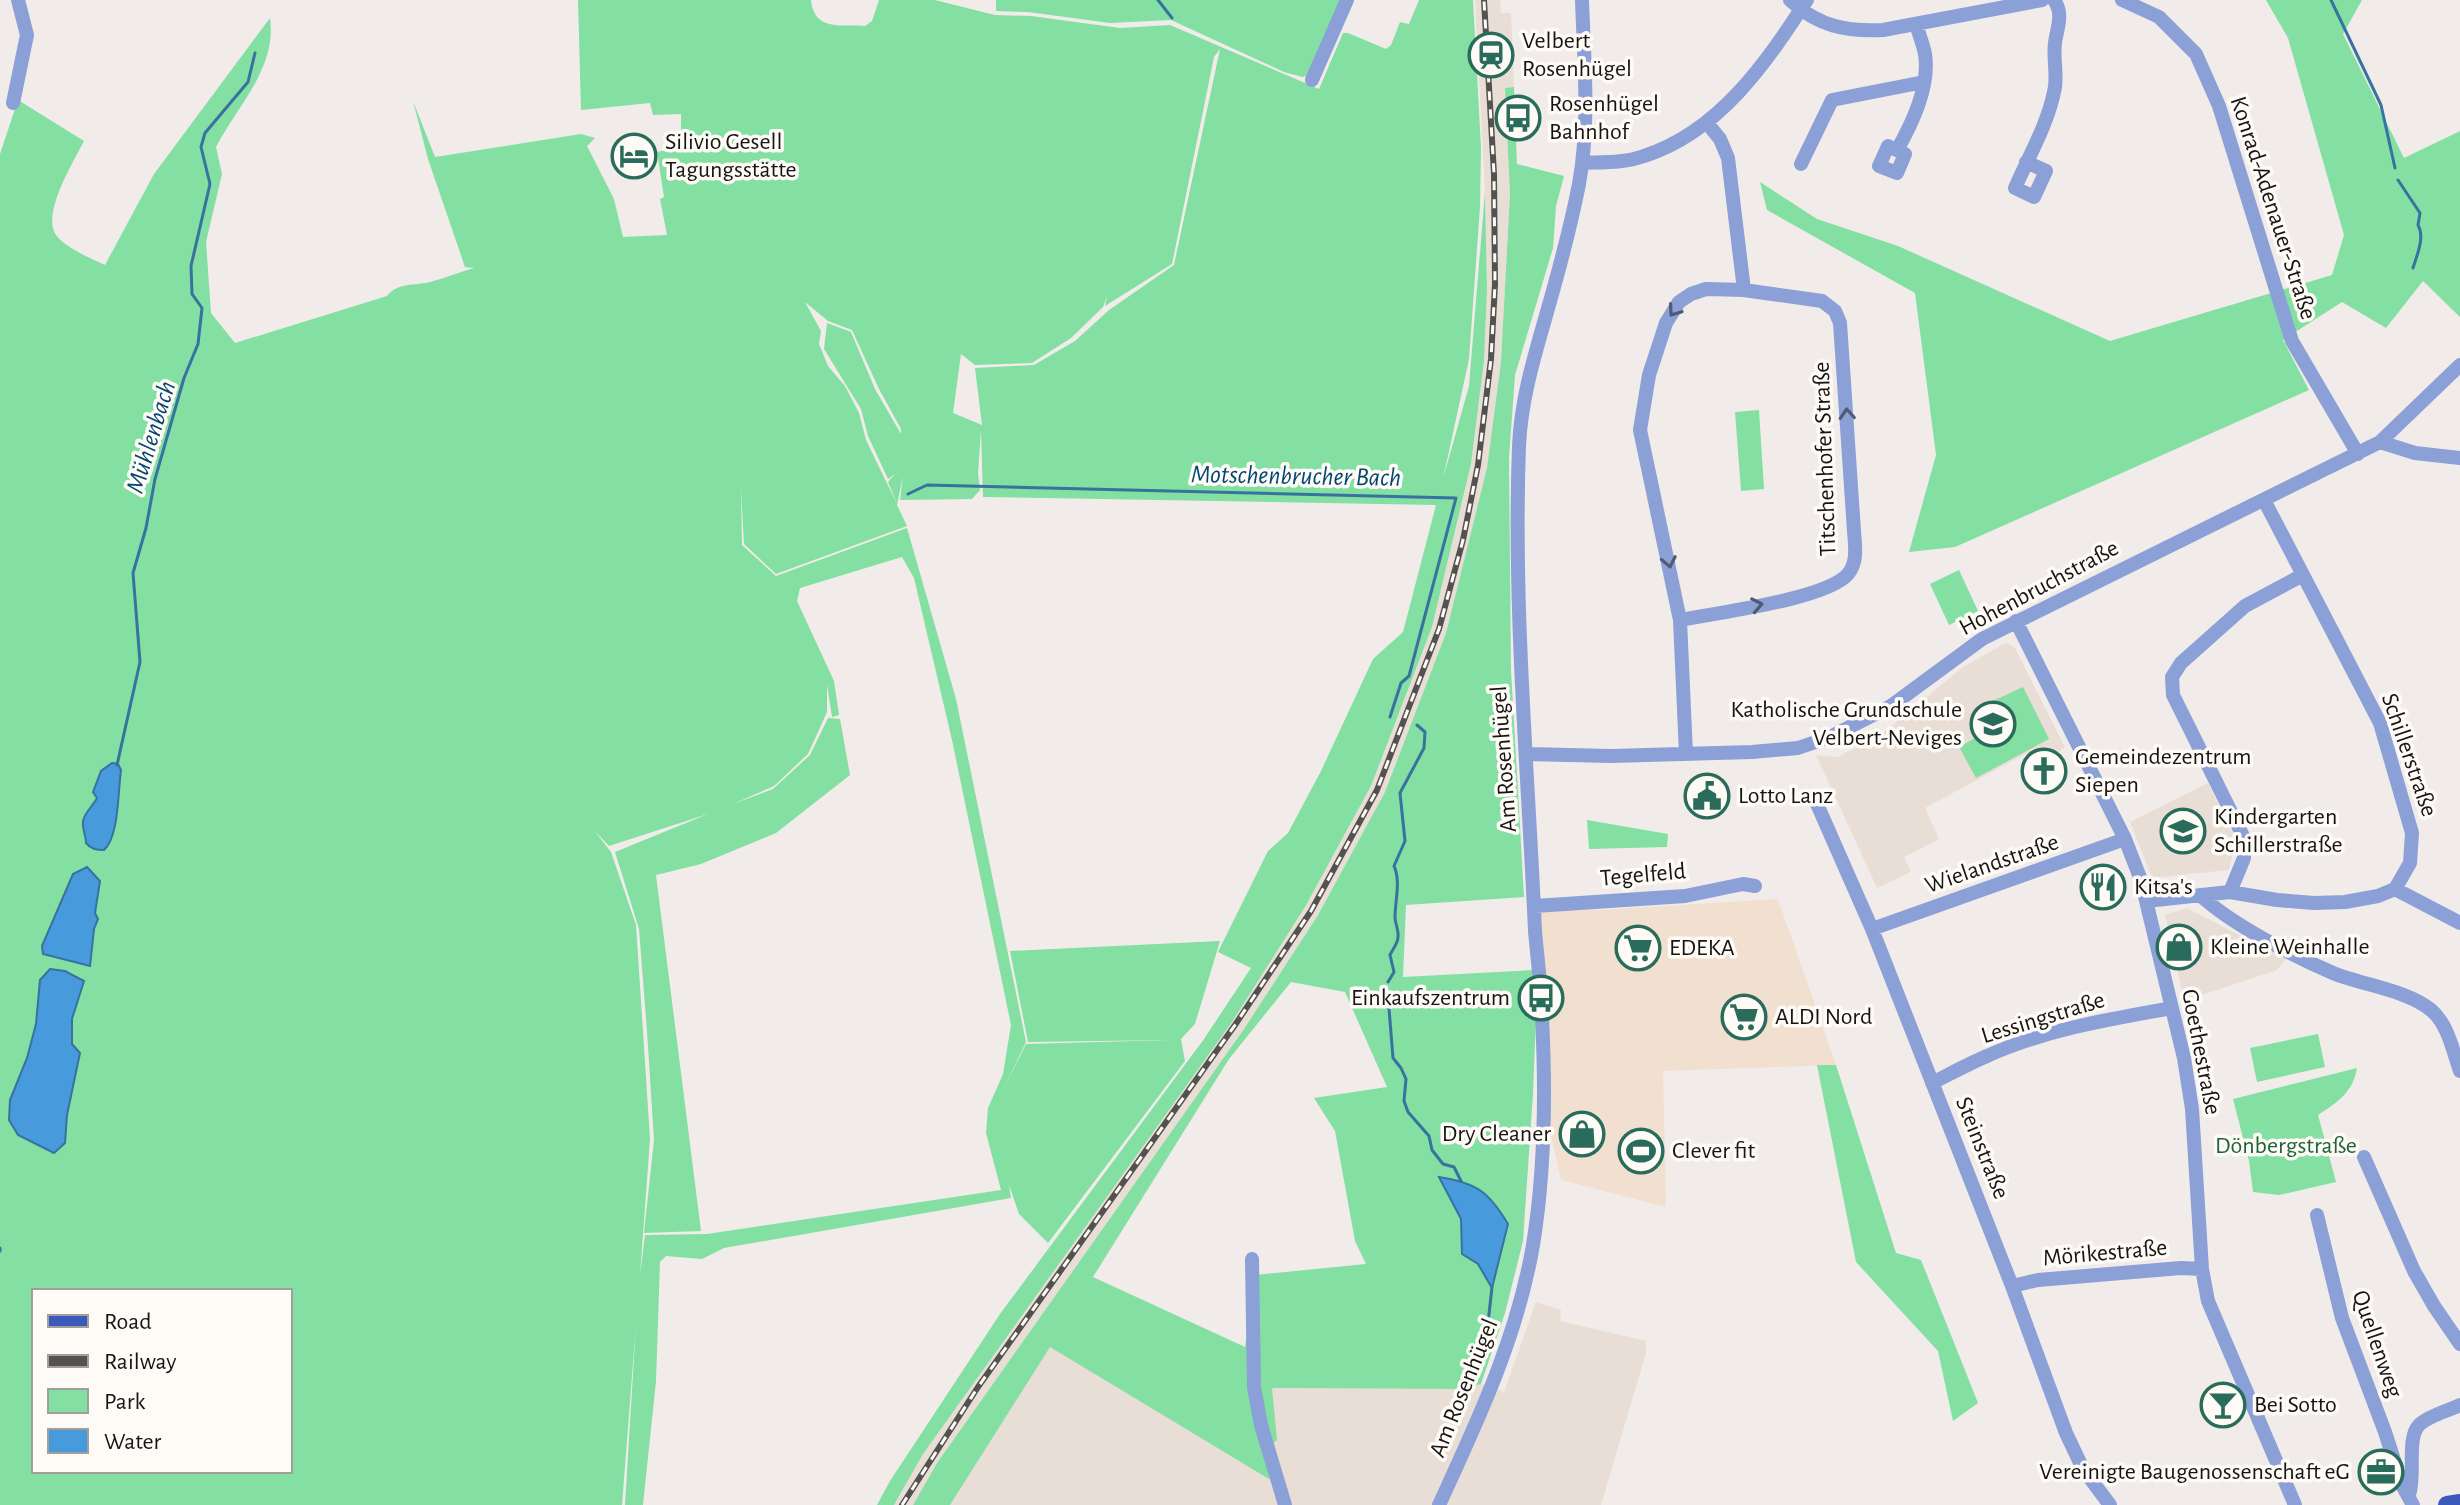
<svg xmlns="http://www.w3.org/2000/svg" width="2460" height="1505" font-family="'Alegreya Sans',sans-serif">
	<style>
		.commercial { fill: #f1e0cf }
		.built { fill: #e9ded5 }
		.green { fill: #83dfa2; fill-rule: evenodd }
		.water { fill: #479adb; stroke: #38729f; stroke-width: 2 }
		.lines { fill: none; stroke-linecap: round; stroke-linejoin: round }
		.stream { stroke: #38729f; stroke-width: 3 }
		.minor { stroke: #8aa0d6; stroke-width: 14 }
		.major { stroke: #3a59bb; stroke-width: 18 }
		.rail-casing { stroke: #545250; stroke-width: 6 }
		.rail { stroke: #fefaf6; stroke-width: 3; stroke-dasharray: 9; stroke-linecap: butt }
		.oneway { stroke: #505a75 }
		.labels { text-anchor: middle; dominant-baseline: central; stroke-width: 7; stroke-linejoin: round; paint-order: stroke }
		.poi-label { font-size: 24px; fill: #161514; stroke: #fefaf6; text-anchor: start }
		.street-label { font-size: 24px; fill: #161514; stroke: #fefaf6 }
		.park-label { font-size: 24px; fill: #1f623a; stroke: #fefaf6 }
		.water-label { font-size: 26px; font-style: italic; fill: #034670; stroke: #fefaf6 }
	</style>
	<rect width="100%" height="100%" fill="#f1ece9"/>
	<path class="commercial" d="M 1778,899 L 1836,1065 L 1663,1071 L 1666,1207 L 1561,1180 L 1545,1109 L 1539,909 L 1600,910 Z"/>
	<path class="built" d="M 1475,0 L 1500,0 L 1501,13 L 1511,13 L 1514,87 L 1505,88 L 1510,194 L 1501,362 L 1487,468 L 1446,633 L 1385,792 L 1318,915 L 1244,1029 L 937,1463 L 913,1505 L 894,1505 L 923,1454 L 1232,1022 L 1305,907 L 1371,786 L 1432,627 L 1471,464 L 1484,361 L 1487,289 L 1485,192 Z
		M 2006,643 L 2015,648 L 2065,747 L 2055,755 L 2029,752 L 1925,808 L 1939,839 L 1904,857 L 1911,872 L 1877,888 L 1816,755 L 1837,757 L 1879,736 L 1963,667 Z
		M 2208,783 L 2236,840 L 2229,870 L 2152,878 L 2130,822 Z
		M 2187,908 L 2278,955 L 2286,959 L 2277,970 L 2184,1001 L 2174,954 L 2187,950 L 2182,925 L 2168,928 L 2165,915 Z
		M 1536,1302 L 1561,1310 L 1560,1321 L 1646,1341 L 1646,1353 L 1601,1505 L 950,1505 L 1050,1346 L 1269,1478 L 1272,1444 L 1272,1388 L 1463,1389 L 1481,1384 L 1504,1392 Z"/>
	<path class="green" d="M 578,0 L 811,0 C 814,32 842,24 865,26 L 872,21 L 879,0 L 935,0 L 995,15 L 1031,16 L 1120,28 L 1170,25 L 1319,89 L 1343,33 L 1348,33 L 1386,49 L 1391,45 L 1400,22 L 1409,24 L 1419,0 L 1473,0 L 1481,148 L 1480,207 L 1469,359 L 1443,479 L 1469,386 L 1485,192 L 1487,289 L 1484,361 L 1471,464 L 1432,627 L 1371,786 L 1305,907 L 1232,1022 L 923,1454 L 894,1505 L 877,1505 L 890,1481 L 1000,1314 L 1204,1039 L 1251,968 L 1218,952 L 1268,851 L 1288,833 L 1321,771 L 1373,659 L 1403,632 L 1436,505 L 983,497 L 981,430 L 978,473 L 980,490 L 972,499 L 900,500 L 903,476 L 897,505 L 907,526 L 776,574 L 744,544 L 741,487 L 742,545 L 776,576 L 907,528 L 956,699 L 1026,1042 L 1003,1090 L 1026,1044 L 1170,1040 L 1028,1042 L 1010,951 L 1220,941 L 1195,1024 L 1181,1039 L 1185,1061 L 1048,1243 L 1019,1214 L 1009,1185 L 1011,1198 L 724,1248 L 702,1259 L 666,1256 L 660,1262 L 656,1381 L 643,1505 L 625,1505 L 636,1324 L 622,1505 L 0,1505 L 0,154 L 18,100 L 84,141 C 74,161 41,214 56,235 C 64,247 92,259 105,265 L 154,174 L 270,18 C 277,68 238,105 216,147 L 222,174 L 206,242 L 211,313 L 235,343 L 387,296 C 398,282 415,286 430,282 C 445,278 460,272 474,268 L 465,267 L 428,159 L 413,101 L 435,157 L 581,134 L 595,138 L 587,146 L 614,199 L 623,237 L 667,235 L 660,199 L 664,197 L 657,152 L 667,150 L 681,133 L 681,114 L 653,115 L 650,103 L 581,110 ZM 1220,49 L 1174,265 L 1109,310 L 1075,341 L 1034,365 L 975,368 L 982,425 L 953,413 L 961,354 L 975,365 L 1032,363 L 1071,338 L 1103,307 L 1107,296 L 1105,306 L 1172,264 L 1214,57 ZM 805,302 L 828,321 L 852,330 L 879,389 L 901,429 L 901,434 L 875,389 L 851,332 L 827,323 L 824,349 L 861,409 L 868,436 L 888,479 L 895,474 L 888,482 L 897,504 L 866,440 L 859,413 L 845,386 L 828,366 L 819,344 L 821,331 ZM 902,557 L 914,578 L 952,740 L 1011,1025 L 1003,1074 L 988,1108 L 986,1133 L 1001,1190 L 707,1234 L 645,1235 L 640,1275 L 650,1139 L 636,925 L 611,852 L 594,830 L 609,846 L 708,814 L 615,852 L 639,929 L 647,1031 L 654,1140 L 644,1233 L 701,1231 L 656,875 L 701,864 L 776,833 L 850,775 L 840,719 L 828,718 L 810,755 L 773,789 L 733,804 L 774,786 L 808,754 L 827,712 L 827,684 L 832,717 L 839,715 L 834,681 L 797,601 L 800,588 ZM 34,1291 L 290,1291 L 290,1471 L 34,1471 Z
		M 996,0 L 1342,0 L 1307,76 L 1302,77 L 1284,72 L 1171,20 L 1110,23 L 1028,12 L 996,11 Z
		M 2266,0 L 2362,0 L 2343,34 L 2404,158 L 2460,131 L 2460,317 L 2423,281 L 2386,328 L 2342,302 L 2283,340 L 2309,390 L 1955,547 L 1909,552 L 1936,455 L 1915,293 L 1767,210 L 1760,182 L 1817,219 L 1898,246 L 2110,341 L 2332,275 L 2344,235 L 2288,38 Z
		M 1514,87 L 1517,164 L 1564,176 L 1556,206 L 1553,248 L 1515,375 L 1509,458 L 1511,670 L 1524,897 L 1406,905 L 1403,977 L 1535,970 L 1537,992 L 1533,1094 L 1523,1241 L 1505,1313 L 1481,1384 L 1463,1389 L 1272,1388 L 1277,1440 L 1272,1444 L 1269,1479 L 1050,1347 L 950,1505 L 913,1505 L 937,1463 L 1244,1029 L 1318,915 L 1385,792 L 1446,633 L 1487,468 L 1501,362 L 1510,194 L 1505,88 ZM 1291,982 L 1345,992 L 1387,1087 L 1314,1098 L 1335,1131 L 1355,1241 L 1366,1264 L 1255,1275 L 1245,1347 L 1093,1277 L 1229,1059 Z
		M 1759,410 L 1764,489 L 1741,491 L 1735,412 Z
		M 1959,570 L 1978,611 L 1949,625 L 1930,584 Z
		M 2023,687 L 2049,739 L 1976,778 L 1959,747 L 2004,722 L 1993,701 Z
		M 1587,820 L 1668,834 L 1667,847 L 1589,849 Z
		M 2318,1034 L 2325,1067 L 2257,1082 L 2250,1048 Z
		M 1817,1065 L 1836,1065 L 1896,1253 L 1921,1260 L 1978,1403 L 1953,1421 L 1938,1351 L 1856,1262 Z
		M 2357,1068 C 2353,1092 2338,1102 2318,1115 L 2336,1182 L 2279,1195 L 2253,1192 L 2249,1161 L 2233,1099 Z"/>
	<path class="water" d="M 112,763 L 118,764 L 121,770 C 118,791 119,837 104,850 C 96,850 91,849 86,843 C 86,835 82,829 83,822 C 83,814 93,806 97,798 L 93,792 L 101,771 Z
		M 87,867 L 100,881 L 95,913 L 98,919 L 94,929 L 90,966 L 43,954 L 42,946 L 73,874 Z
		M 50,969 L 65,971 L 84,981 L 72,1019 L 72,1044 L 80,1053 L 67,1115 L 65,1143 L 54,1153 L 18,1135 L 9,1120 L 10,1100 L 27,1058 L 36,1024 L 40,980 Z
		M 1439,1177 C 1477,1183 1489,1192 1508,1224 L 1492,1288 L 1478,1264 L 1462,1254 L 1461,1219 Z"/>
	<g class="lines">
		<path class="stream" d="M 1158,0 L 1172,18
			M 2331,0 L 2381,105 L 2395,168
			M 2398,180 L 2420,213 L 2418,225 C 2425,237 2417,255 2413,268
			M 908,494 L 927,485 L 1456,498 L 1409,676 L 1401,683 L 1390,717
			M 117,765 L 140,662 L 133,573 L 146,528 L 155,479 L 184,378 L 198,344 L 202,308 L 192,294 L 191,266 L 210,184 L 201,147 L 205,133 L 248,82 L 255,53
			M 1388,982 L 1394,972 L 1390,955 C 1393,949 1398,943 1398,937 C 1399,930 1395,924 1395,917 C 1395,901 1401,881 1394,866 L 1405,841 L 1400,793 L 1424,748 L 1425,732 L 1417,725
			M 1388,996 L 1393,1058 L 1401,1068 L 1406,1079 L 1404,1101 L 1408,1112 L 1429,1136 L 1432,1150 L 1443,1164 L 1454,1167 L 1461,1181
			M 0,1248 L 0,1251
			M 1470,1393 L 1487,1332 L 1492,1287"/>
		<path class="minor" d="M 1790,0 C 1817,26 1847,32 1883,30 L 2042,0
			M 2122,0 L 2159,17 L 2196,54 L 2219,106 L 2292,341 L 2358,454
			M 1312,80 L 1347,0
			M 13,103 L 27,35 L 18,0
			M 1707,123 L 1720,139 L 1728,158 L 1744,290
			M 1888,146 L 1905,154 L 1897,173 L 1879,166 Z
			M 1897,150 C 1912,124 1930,85 1925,54 C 1923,44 1919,34 1916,24
			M 2026,162 L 2046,171 L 2034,197 L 2015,188 C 2029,156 2049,122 2055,87 C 2057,72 2053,57 2055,43 C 2057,28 2064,14 2054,0
			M 1582,163 C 1602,162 1625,163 1644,156 C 1719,132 1766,63 1807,0
			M 1801,164 L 1832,100 L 1924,82
			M 2380,442 L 2460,365
			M 1680,620 C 1716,613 1827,599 1848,574 C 1858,562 1855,546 1854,531 L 1840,323 L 1835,311 L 1822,301 L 1744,290 L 1706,289 L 1691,294 L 1679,302 L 1666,323 L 1649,375 L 1640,430 L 1680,620 L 1686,754
			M 2016,621 L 2125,839 L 2141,880 L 2184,1058 L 2192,1109 L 2202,1269 L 2208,1301 L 2295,1505
			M 1526,754 L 1611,756 L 1752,752 L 1798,748 L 1830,737 L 1891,706 L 1982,639 L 2380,442 L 2415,453 L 2460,458
			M 1817,804 L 1872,929 L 2012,1286 L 2066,1433 L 2083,1469 L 2110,1505
			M 2395,889 L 2460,923
			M 2230,892 L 2244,858 L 2244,838 L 2173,695 L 2172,677 L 2181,663 L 2245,606 L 2301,576
			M 2200,895 C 2231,924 2293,956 2333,973 C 2362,985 2407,990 2431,1010 C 2448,1024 2453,1051 2460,1071
			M 2146,901 L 2230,892 L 2277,900 L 2314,903 L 2345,902 L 2378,896 L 2395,889 L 2410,863 L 2412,833 L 2380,723 L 2264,500
			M 1535,906 L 1685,896 L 1743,884 L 1755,886
			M 1872,929 L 2125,839
			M 1932,1083 C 1950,1074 1968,1064 1987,1056 C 2044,1030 2110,1019 2172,1008
			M 2364,1157 L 2414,1271 L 2434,1306 L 2460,1344
			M 2317,1215 L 2342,1318 L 2385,1432 L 2402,1485 L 2413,1505
			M 1252,1259 L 1254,1387 L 1261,1425 L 1285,1505
			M 2012,1286 L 2038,1280 L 2181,1268 L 2202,1269
			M 2409,1495 C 2416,1475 2406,1439 2419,1425 C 2428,1416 2448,1411 2460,1405
			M 1439,1505 C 1478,1420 1517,1338 1533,1245 C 1546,1165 1546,1081 1541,1000 C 1540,977 1537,954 1535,931 C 1528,769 1513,608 1519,446 C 1521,401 1533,361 1545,319 C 1558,274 1570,230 1579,184 C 1590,124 1584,61 1582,0"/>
		<path class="major" d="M 2447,1505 L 2460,1503"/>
		<g class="rail-casing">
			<path id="rail" d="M 902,1505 L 978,1387 L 1235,1025 L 1311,911 L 1377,790 L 1439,629 L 1463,540 L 1478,465 L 1491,359 L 1495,284 L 1494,174 L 1484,0"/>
		</g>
		<use href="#rail" class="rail"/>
	</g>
	<defs><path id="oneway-chevron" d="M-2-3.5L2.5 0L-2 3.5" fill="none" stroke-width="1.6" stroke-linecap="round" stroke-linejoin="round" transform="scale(2)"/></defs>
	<g class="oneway">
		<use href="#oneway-chevron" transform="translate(1674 311) rotate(125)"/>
		<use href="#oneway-chevron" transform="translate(1847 414) rotate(-94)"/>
		<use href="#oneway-chevron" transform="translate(1669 562) rotate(79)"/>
		<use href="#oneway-chevron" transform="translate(1757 605) rotate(-11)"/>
	</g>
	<defs>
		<g id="station-ring" transform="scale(2.3)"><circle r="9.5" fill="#fefaf6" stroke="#2a6c5b" stroke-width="1.5"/><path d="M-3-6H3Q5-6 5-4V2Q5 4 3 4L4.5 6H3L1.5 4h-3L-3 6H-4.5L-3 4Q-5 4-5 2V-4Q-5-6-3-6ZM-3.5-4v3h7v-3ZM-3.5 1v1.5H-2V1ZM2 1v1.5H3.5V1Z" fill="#2a6c5b"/></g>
		<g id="bus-ring" transform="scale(2.3)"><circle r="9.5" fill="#fefaf6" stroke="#2a6c5b" stroke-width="1.5"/><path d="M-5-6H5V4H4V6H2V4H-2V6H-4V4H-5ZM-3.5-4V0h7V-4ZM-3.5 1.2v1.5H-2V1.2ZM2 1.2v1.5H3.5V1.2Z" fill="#2a6c5b"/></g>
		<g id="hotel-ring" transform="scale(2.3)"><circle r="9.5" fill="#fefaf6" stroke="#2a6c5b" stroke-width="1.5"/><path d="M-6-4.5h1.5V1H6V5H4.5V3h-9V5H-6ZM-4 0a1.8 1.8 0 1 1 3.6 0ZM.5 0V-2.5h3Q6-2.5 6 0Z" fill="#2a6c5b"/></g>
		<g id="school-ring" transform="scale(2.3)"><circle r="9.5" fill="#fefaf6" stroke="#2a6c5b" stroke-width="1.5"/><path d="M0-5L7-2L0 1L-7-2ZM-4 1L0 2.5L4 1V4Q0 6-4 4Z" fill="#2a6c5b"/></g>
		<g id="church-ring" transform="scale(2.3)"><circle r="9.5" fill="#fefaf6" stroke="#2a6c5b" stroke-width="1.5"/><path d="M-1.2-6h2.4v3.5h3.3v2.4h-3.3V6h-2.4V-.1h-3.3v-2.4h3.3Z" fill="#2a6c5b"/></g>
		<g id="civic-ring" transform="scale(2.3)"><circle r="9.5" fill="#fefaf6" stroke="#2a6c5b" stroke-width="1.5"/><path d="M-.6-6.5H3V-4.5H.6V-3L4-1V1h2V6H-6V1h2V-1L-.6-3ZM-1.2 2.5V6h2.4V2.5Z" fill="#2a6c5b"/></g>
		<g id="restaurant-ring" transform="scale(2.3)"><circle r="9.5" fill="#fefaf6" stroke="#2a6c5b" stroke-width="1.5"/><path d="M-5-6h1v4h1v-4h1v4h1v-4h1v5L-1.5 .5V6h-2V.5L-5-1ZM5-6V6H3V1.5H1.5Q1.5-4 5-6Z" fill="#2a6c5b"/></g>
		<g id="shop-ring" transform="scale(2.3)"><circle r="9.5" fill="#fefaf6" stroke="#2a6c5b" stroke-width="1.5"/><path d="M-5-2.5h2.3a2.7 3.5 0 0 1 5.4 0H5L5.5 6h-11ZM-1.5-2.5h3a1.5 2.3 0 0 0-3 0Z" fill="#2a6c5b"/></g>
		<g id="supermarket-ring" transform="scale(2.3)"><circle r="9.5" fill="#fefaf6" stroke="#2a6c5b" stroke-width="1.5"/><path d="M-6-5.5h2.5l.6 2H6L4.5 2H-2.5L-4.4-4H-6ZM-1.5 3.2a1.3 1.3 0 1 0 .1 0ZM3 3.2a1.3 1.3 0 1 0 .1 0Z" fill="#2a6c5b"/></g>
		<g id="stadium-ring" transform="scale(2.3)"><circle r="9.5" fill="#fefaf6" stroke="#2a6c5b" stroke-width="1.5"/><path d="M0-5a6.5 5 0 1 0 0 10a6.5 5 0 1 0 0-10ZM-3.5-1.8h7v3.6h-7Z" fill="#2a6c5b"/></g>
		<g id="bar-ring" transform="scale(2.3)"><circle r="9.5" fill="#fefaf6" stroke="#2a6c5b" stroke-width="1.5"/><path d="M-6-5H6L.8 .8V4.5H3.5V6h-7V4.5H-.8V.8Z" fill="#2a6c5b"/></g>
		<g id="office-ring" transform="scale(2.3)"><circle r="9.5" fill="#fefaf6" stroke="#2a6c5b" stroke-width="1.5"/><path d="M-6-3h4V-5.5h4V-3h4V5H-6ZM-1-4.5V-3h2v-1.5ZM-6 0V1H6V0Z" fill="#2a6c5b"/></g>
	</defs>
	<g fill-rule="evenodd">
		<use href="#station-ring" x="1491" y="55"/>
		<use href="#bus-ring" x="1518" y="118"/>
		<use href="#hotel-ring" x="634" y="156"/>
		<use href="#school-ring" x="1993" y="724"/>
		<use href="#church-ring" x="2044" y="771"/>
		<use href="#civic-ring" x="1707" y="796"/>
		<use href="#school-ring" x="2183" y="831"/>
		<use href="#restaurant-ring" x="2103" y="887"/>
		<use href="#shop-ring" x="2179" y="947"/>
		<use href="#supermarket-ring" x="1638" y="948"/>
		<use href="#bus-ring" x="1541" y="998"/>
		<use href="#supermarket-ring" x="1744" y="1017"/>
		<use href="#shop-ring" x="1582" y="1134"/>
		<use href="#stadium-ring" x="1641" y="1151"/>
		<use href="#bar-ring" x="2223" y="1405"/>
		<use href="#office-ring" x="2381" y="1472"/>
	</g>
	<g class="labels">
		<g class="poi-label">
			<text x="1522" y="41">Velbert<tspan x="1522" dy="28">Rosenhügel</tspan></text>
			<text x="1549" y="104">Rosenhügel<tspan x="1549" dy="28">Bahnhof</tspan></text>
			<text x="665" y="142">Silivio Gesell<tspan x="665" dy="28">Tagungsstätte</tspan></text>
			<text x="1962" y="710" text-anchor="end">Katholische Grundschule<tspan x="1962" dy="28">Velbert-Neviges</tspan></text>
			<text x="2075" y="757">Gemeindezentrum<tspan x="2075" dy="28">Siepen</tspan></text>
			<text x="1738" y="796">Lotto Lanz</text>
			<text x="2214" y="817">Kindergarten<tspan x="2214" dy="28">Schillerstraße</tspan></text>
			<text x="2134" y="887">Kitsa's</text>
			<text x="2210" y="947">Kleine Weinhalle</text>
			<text x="1669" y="948">EDEKA</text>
			<text x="1510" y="998" text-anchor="end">Einkaufszentrum</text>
			<text x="1775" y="1017">ALDI Nord</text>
			<text x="1551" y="1134" text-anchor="end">Dry Cleaner</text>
			<text x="1672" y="1151">Clever fit</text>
			<text x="2254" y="1405">Bei Sotto</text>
			<text x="2350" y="1472" text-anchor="end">Vereinigte Baugenossenschaft eG</text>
		</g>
		<g class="street-label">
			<text transform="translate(2273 208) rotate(72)">Konrad-Adenauer-Straße</text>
			<text transform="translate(1825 459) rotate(-92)">Titschenhofer Straße</text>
			<text transform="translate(2039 588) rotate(-28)">Hohenbruchstraße</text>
			<text transform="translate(2409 755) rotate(71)">Schillerstraße</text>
			<text transform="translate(1504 759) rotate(-94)">Am Rosenhügel</text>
			<text transform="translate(1992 864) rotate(-19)">Wielandstraße</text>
			<text transform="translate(1643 875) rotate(-5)">Tegelfeld</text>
			<text transform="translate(2043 1018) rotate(-17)">Lessingstraße</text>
			<text transform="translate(2201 1052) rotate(79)">Goethestraße</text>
			<text transform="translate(1982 1148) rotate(68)">Steinstraße</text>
			<text transform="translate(2105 1253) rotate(-5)">Mörikestraße</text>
			<text transform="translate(2377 1344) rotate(71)">Quellenweg</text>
			<text transform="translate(1464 1388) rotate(-68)">Am Rosenhügel</text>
		</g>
		<g class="park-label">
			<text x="2286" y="1146">Dönbergstraße</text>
		</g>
		<g class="water-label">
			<text transform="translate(151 437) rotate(-73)">Mühlenbach</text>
			<text transform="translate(1296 476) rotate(1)">Motschenbrucher Bach</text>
		</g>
	</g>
	<rect x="32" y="1289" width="260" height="184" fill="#fefaf6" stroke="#a19e9c" stroke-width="2"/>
	<rect x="48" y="1315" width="40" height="12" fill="#3a59bb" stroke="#a19e9c" stroke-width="2"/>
	<text x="104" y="1329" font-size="24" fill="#161514">Road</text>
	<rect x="48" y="1355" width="40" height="12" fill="#545250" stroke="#a19e9c" stroke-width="2"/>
	<text x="104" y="1369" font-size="24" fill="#161514">Railway</text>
	<rect x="48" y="1389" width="40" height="24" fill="#83dfa2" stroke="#a19e9c" stroke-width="2"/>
	<text x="104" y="1409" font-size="24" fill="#161514">Park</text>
	<rect x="48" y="1429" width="40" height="24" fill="#479adb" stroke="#a19e9c" stroke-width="2"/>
	<text x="104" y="1449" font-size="24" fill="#161514">Water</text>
</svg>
